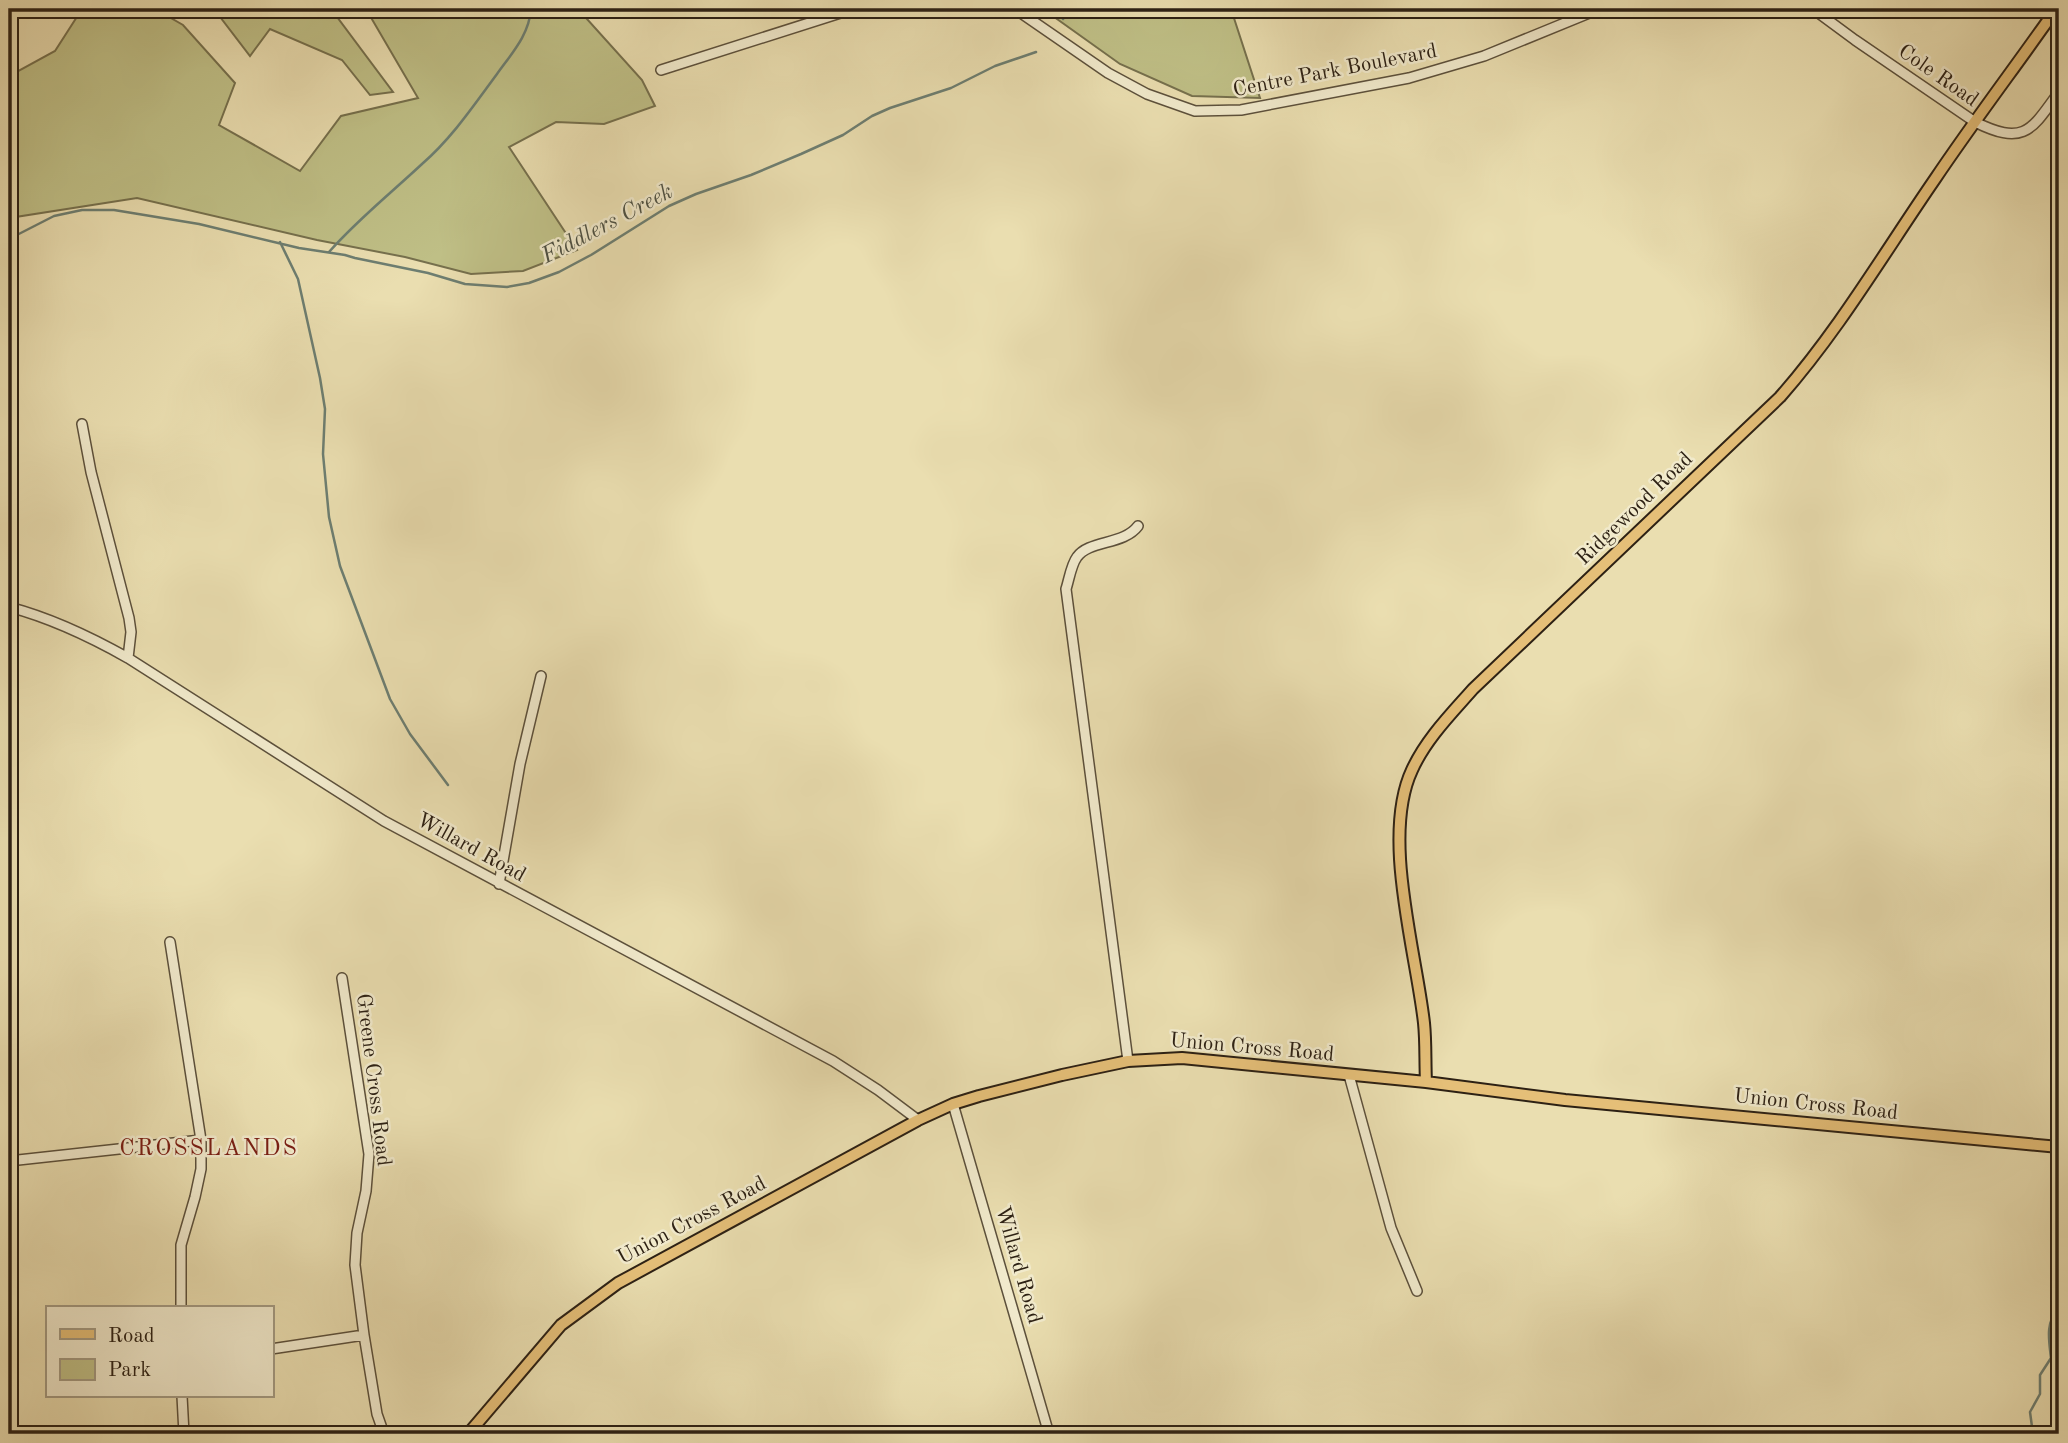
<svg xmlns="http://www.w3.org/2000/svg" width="2068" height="1443" font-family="'Old Standard TT',serif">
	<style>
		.green { fill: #bfbf86; stroke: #76704d; stroke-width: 2 }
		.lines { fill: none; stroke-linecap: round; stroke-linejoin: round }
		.stream { stroke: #6d7e71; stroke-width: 2.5 }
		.minor-casing { stroke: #5c503b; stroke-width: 12 }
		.major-casing { stroke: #2d2114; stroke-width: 14 }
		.minor { stroke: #f1eacc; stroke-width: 9 }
		.major { stroke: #e5bf78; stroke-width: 10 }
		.labels { text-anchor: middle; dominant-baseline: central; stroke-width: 5; stroke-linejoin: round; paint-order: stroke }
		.street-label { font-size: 21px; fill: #2d2114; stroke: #f1eacc }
		.water-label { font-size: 23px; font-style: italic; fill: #4d5042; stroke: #f1eacc }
		.neighbourhood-label { font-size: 23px; letter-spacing: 2px; fill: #7a1f14; stroke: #f1eacc }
	</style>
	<rect width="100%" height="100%" fill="#eadeb0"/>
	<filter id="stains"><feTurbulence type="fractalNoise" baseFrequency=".00286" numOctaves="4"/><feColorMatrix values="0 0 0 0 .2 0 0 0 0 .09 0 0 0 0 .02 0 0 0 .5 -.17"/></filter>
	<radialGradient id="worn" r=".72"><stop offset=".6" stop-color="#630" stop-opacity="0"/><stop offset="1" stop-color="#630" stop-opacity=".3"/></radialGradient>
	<path class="green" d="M 82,9 L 155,9 L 183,25 L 235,83 L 219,125 L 300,171 L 341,116 L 418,98 L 366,9 L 578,9 L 642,80 L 655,106 L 604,124 L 556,122 L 509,147 L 577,250 L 523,271 L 471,274 L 405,257 L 317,240 L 137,198 L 9,218 L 9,76 L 55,51 Z
		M 211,9 L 293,9 L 337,17 L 393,92 L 370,95 L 342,60 L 270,29 L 250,56 L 217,13 Z
		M 1043,9 L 1231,9 L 1260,98 L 1192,96 L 1120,64 Z"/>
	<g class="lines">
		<path class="stream" d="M 1063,19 L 1070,9
			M 9,239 L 54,216 L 82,210 L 114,210 L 199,224 L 299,248 L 345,255 L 355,258 L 428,273 L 465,284 L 507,287 L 529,283 L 559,272 L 591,255 L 669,206 L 696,194 L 751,175 L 801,154 L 843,135 L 872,116 L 890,108 L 951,88 L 995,66 L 1036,52
			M 280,242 L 298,279 L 320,378 L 325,409 L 323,454 L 329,517 L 340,566 L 390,699 L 410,734 L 448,785
			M 329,252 C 357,220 391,193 422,164 C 452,138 474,105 497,74 C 512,53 529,35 531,9
			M 2033,1434 L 2030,1412 L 2040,1394 L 2040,1375 L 2051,1358 C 2049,1341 2045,1321 2059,1309"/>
		<g class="minor-casing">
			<path id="minor" d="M 1011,9 L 1021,13 L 1108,73 L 1147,94 L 1195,111 L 1241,110 L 1409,78 L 1484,56 L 1599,9
				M 1813,9 L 1855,40 L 1975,122 C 2024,146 2031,131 2059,92
				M 9,15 L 19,9
				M 661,70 L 853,9
				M 82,424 L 91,472 L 129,618 L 131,632 L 128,658
				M 9,607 C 51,618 89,636 128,658 L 384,821 L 833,1061 L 878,1090 L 918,1120
				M 499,884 L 520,764 L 541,676
				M 170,942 L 201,1140 L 201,1169 L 195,1197 L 181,1245 L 181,1308
				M 342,978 L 369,1154 L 366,1191 L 357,1233 L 355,1265 L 364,1335 L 377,1414 L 384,1434
				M 1128,1061 L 1066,589 C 1069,580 1071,565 1077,557 C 1089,540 1124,545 1138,526
				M 1349,1075 L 1391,1228 L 1417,1291
				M 953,1104 L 1049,1434
				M 9,1161 L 201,1140
				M 271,1349 L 364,1335
				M 182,1396 L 184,1434"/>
		</g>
		<g class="major-casing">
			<path id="major" d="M 1426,1082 C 1425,1062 1426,1042 1424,1023 C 1416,951 1381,836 1412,770 C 1426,739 1451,714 1473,689 L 1780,397 C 1839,330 1884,253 1935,179 C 1974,121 2016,66 2056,9
				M 468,1434 L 561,1325 L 618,1283 L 918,1120 L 953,1104 L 979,1096 L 1062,1075 L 1128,1061 L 1182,1058 L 1426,1082 L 1565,1100 L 2059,1147"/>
		</g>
		<use href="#minor" class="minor"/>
		<use href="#major" class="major"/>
	</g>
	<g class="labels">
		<g class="street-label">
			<text transform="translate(1335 71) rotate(-11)">Centre Park Boulevard</text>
			<text transform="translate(1938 76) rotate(35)">Cole Road</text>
			<text transform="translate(1635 509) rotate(-44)">Ridgewood Road</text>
			<text transform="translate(471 848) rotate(29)">Willard Road</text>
			<text transform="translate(1252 1048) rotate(5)">Union Cross Road</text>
			<text transform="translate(373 1080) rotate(83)">Greene Cross Road</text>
			<text transform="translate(1816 1105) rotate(6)">Union Cross Road</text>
			<text transform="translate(692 1221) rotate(-28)">Union Cross Road</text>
			<text transform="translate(1018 1265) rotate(74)">Willard Road</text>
		</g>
		<g class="water-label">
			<text transform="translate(607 224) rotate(-28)">Fiddlers Creek</text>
		</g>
		<g class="neighbourhood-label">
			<text x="209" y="1148">CROSSLANDS</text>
		</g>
	</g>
	<rect width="2068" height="1443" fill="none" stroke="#eadeb0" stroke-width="35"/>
	<rect x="10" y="10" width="2047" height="1422" fill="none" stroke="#2d2114" stroke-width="3.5"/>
	<rect x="18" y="18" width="2033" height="1408" fill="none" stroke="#2d2114" stroke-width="2"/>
	<rect x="46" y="1306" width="228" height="91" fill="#f1eacc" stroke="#a39a82" stroke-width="2"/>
	<rect x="60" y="1329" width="35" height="10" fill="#e5bf78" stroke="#a39a82" stroke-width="2"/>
	<text x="108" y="1342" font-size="21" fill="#2d2114">Road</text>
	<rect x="60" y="1359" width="35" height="21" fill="#bfbf86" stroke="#a39a82" stroke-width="2"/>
	<text x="108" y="1376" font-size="21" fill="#2d2114">Park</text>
	<rect width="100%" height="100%" filter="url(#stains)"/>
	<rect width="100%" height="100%" fill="url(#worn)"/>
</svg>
